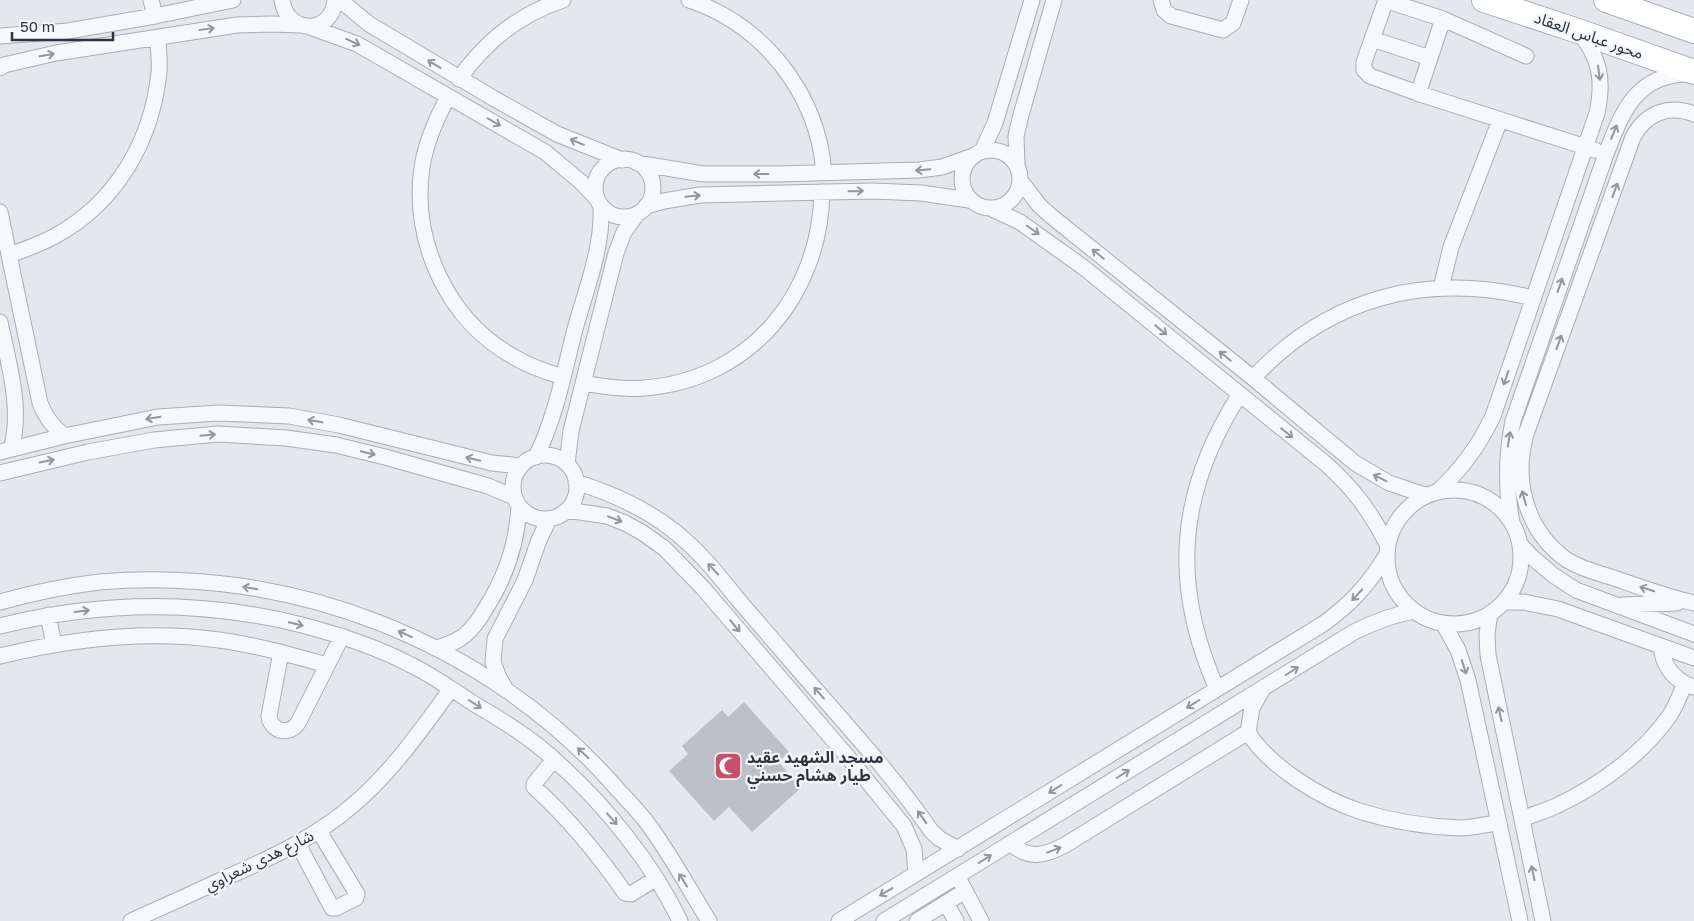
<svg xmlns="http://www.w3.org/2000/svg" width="1694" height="921" font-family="'Golos Text','Noto Sans Arabic',sans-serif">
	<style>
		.building { fill: #bbc1c7 }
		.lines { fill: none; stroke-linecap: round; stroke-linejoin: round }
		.street-casing { stroke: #a9aeb5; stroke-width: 17 }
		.primary-casing { stroke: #a4acb6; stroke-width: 26 }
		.street { stroke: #f6f8f9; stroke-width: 15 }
		.primary { stroke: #fff; stroke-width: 24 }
		.oneway { stroke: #91979e }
		.labels { text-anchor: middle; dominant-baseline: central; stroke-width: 4.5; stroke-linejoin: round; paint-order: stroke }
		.street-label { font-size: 16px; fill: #2c3642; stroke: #f4f6f8 }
		.poi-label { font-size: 16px; font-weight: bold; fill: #2c3642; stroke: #f4f6f8; text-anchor: start }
	</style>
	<rect width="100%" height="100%" fill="#e4e7eb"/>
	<path class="building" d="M 744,702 L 789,752 L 778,762 L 802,787 L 752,832 L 729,807 L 714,821 L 669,771 L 688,754 L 682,746 L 722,710 L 728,717 Z"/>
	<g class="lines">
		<g class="street-casing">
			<path id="street" d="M 151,0 L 155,16
				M 282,0 C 287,35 332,35 335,0
				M 340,0 L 369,24 L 493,98 L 557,134 L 622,160
				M 689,0 C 764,25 818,94 824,173
				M 1161,0 L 1164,10 L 1171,16 L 1223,30 L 1233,23 L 1241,0
				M 1385,0 L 1443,19 L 1526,56
				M 1386,0 L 1364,62 L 1364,70 L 1370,76 L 1423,95 L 1595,150
				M 307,26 L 357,44 L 545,152 L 581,182 L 597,199
				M 0,36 L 68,31 L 155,16 L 233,0
				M 1372,39 L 1430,58
				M 0,68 L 4,65 L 56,53 L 237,25 L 272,24 L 300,25
				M 459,79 C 485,42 520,14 563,0
				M 1418,94 L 1443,19
				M 448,97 C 436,119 426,142 422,167 C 411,241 448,321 514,357 C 529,366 546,372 563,377
				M 1694,114 C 1669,104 1646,113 1633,137 L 1526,434 C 1513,481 1526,531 1567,560 C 1581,569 1598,573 1614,578 C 1640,587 1667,597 1694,603
				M962 179a29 29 0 1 1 58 0a29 29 0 1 1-58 0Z
				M 982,151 L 995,123 L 1032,0
				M595 188a29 29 0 1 1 58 0a29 29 0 1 1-58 0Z
				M 637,163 L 703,174 L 777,174 L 919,170 L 942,167 L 970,157
				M 1017,165 L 1016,136 L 1021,115 L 1054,0
				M 1020,180 L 1039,205 L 1051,216 L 1253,378 L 1355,463 L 1389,483 L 1425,495
				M 646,206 L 664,201 L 700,195 L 872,191 L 921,193 L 969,200
				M 990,208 L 1020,222 L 1083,267 L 1326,464 C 1354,489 1370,511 1387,544
				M 0,212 L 40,403 C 45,417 52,426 64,436
				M 9,255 C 24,250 40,244 55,236 C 116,203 152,141 159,72 C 160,61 158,49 158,38
				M 1441,288 L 1451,247 L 1500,120
				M 0,322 C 8,362 23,409 11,449
				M 1253,378 C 1329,297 1426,272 1533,298
				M 584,383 C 604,387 623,390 644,388 C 750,380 820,295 822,192
				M 0,452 L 64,436 L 158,417 L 218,413 L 289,416 L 339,425 L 492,463 L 521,466
				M513 487a32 32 0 1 1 64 0a32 32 0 1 1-64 0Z
				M 536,457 C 556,416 564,372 575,329 C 586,289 603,248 601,206
				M 567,464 L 571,431 L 616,253 L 624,232 L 637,214
				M 0,473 L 88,452 L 154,440 L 218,434 L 286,438 L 336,445 L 385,457 L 488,486 L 514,497
				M 576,482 C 611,493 645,508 674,531 C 698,550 717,573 736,597 C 752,616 769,635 785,654 C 835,713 888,768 932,832 L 940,839 L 958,849
				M1387 557a67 67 0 1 1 134 0a67 67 0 1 1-134 0Z
				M 1438,491 C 1462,469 1479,446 1493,416 L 1597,113 C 1604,80 1600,58 1579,32
				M 567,510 L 607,516 L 625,523 L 643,533 L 664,548 L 702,587 L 847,756 L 904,826 L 914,849 L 916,874
				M 1512,522 C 1505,487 1506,456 1513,421 L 1606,154 C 1622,112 1636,74 1689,74
				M 1520,544 L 1532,557 L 1553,575 L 1576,590 L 1694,634
				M 0,602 C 32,593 66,586 99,582 C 290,565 485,641 612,783 C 624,797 638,810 648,824 C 671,855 689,889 709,921
				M 1504,602 L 1524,602 L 1558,609 L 1694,658
				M 1622,605 L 1677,603
				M 1490,613 L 1487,634 L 1488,655 L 1543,921
				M 48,615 L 54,645
				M 1443,623 L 1458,650 L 1468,680 L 1520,921
				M 0,626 C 100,601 202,600 302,625 C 340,635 377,647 411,665 C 434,676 455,692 476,705 C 505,722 534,740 558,763 C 605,805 653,864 680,921
				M 1661,646 C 1663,667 1674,680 1693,687
				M 437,648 C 447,645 457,642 465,635 C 473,628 479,620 484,611 C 505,579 517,545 519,506
				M 281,652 L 269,716 C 271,732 289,736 298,723 L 342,636
				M 0,656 C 70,639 148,630 219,640 C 256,645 291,655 327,665
				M 504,686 L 499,678 L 493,662 L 495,639 L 525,580 L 539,540 L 549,519
				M 1217,689 C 1170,583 1178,491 1240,394
				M 1262,690 L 1252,708 L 1248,732 C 1267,765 1322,799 1359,811 C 1391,821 1427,827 1461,828 C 1473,828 1486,824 1499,823
				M 554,759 L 534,784 L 534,787 C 569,819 598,854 625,893 L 631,894 L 655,879
				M 1522,819 C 1534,814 1546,811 1558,805 C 1599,786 1644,753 1670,715 C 1676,706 1680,694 1685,684
				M 1010,843 C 1029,860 1044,856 1065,845 L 1248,732
				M 298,844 L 332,908 L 336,908 L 356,898 L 357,894 L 319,831
				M 961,883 L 981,921
				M 946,903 L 956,921
				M 131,921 C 165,906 198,891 232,875 C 275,856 317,836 353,805 C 392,772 421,730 451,689
				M 839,921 L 1323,624 C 1351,604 1368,585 1386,556
				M 884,921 L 1354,632 C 1374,622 1392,615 1414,611
				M 917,921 L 965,891"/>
		</g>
		<g class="primary-casing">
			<path id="primary" d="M 1484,0 L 1578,31 L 1694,72
				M 1606,0 L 1694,31"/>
		</g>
		<use href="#street" class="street"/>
		<use href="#primary" class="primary"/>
	</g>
	<defs><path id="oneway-shaft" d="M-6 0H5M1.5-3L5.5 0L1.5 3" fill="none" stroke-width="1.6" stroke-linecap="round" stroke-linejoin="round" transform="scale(1.25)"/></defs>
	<g class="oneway">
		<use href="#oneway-shaft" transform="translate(207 29) rotate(-8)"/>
		<use href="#oneway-shaft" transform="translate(353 42) rotate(24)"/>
		<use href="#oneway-shaft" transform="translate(47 55) rotate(-10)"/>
		<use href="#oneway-shaft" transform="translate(434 64) rotate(-149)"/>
		<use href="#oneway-shaft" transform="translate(1599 73) rotate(82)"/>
		<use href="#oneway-shaft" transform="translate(494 122) rotate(30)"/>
		<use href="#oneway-shaft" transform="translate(1614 132) rotate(-68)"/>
		<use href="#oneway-shaft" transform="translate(577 142) rotate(-157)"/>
		<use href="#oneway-shaft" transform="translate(923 170) rotate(175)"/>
		<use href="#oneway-shaft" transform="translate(761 174) rotate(-180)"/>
		<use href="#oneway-shaft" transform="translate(1615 190) rotate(-70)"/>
		<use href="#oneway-shaft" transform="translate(856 191) rotate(-1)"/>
		<use href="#oneway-shaft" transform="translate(693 196) rotate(-6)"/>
		<use href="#oneway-shaft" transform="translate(1033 230) rotate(35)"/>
		<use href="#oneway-shaft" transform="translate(1098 254) rotate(-141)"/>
		<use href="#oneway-shaft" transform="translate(1560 285) rotate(-71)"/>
		<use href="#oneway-shaft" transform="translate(1161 330) rotate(39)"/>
		<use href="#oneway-shaft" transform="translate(1559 342) rotate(-70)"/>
		<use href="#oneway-shaft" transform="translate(1225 356) rotate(-141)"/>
		<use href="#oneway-shaft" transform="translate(1506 378) rotate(109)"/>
		<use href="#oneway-shaft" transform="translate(153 418) rotate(171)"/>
		<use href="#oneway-shaft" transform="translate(315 421) rotate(-170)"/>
		<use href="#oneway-shaft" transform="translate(1287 433) rotate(39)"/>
		<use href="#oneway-shaft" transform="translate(208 435) rotate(-5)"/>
		<use href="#oneway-shaft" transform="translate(1509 439) rotate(-81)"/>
		<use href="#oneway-shaft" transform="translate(368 453) rotate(14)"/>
		<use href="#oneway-shaft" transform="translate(473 459) rotate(-166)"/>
		<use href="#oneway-shaft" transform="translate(47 461) rotate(-12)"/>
		<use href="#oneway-shaft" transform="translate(1380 478) rotate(-153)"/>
		<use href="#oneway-shaft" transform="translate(1524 498) rotate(-106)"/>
		<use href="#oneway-shaft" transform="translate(615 519) rotate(21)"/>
		<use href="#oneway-shaft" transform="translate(713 569) rotate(-133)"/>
		<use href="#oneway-shaft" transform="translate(250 588) rotate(-171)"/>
		<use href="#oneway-shaft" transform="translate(1647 589) rotate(-162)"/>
		<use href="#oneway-shaft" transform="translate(1357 595) rotate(133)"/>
		<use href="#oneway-shaft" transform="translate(82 611) rotate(-7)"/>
		<use href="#oneway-shaft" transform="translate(296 624) rotate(14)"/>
		<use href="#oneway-shaft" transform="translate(735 626) rotate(50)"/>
		<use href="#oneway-shaft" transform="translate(405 634) rotate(-156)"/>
		<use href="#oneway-shaft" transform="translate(1464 667) rotate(72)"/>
		<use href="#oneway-shaft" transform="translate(1292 671) rotate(-32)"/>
		<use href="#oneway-shaft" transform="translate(819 693) rotate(-131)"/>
		<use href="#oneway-shaft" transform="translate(475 704) rotate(32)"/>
		<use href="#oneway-shaft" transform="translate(1193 704) rotate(148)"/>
		<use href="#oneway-shaft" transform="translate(1500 714) rotate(-102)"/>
		<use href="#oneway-shaft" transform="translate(583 753) rotate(-137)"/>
		<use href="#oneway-shaft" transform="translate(1123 774) rotate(-32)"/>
		<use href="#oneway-shaft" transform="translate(1055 789) rotate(148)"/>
		<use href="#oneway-shaft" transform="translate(922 817) rotate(-125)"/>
		<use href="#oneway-shaft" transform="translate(612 819) rotate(48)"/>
		<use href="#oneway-shaft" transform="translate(1054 850) rotate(-21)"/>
		<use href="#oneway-shaft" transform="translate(985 859) rotate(-32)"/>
		<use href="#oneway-shaft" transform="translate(1533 873) rotate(-102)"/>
		<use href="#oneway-shaft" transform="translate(683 880) rotate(-122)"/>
		<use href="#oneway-shaft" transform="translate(886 892) rotate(149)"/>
	</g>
	<defs>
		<g id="mosque-square" transform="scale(1.4375)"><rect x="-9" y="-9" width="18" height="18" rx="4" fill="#c7516c" stroke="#f4f6f8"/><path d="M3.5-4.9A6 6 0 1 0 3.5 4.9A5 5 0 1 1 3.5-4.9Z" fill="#fff"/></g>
	</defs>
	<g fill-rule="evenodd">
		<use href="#mosque-square" x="728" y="766"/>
	</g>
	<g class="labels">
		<g class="street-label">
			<text transform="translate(1589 35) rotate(19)">محور عباس العقاد</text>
			<text transform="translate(259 860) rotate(-26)">شارع هدى شعراوي</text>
		</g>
		<g class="poi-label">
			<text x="747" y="757">مسجد الشهيد عقيد<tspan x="747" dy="18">طيار هشام حسني</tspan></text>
		</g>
	</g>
	<path d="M12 32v8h101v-8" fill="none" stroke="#2c3642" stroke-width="2.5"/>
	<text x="20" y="32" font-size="15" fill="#2c3642" stroke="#f4f6f8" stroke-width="4" paint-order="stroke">50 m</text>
</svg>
